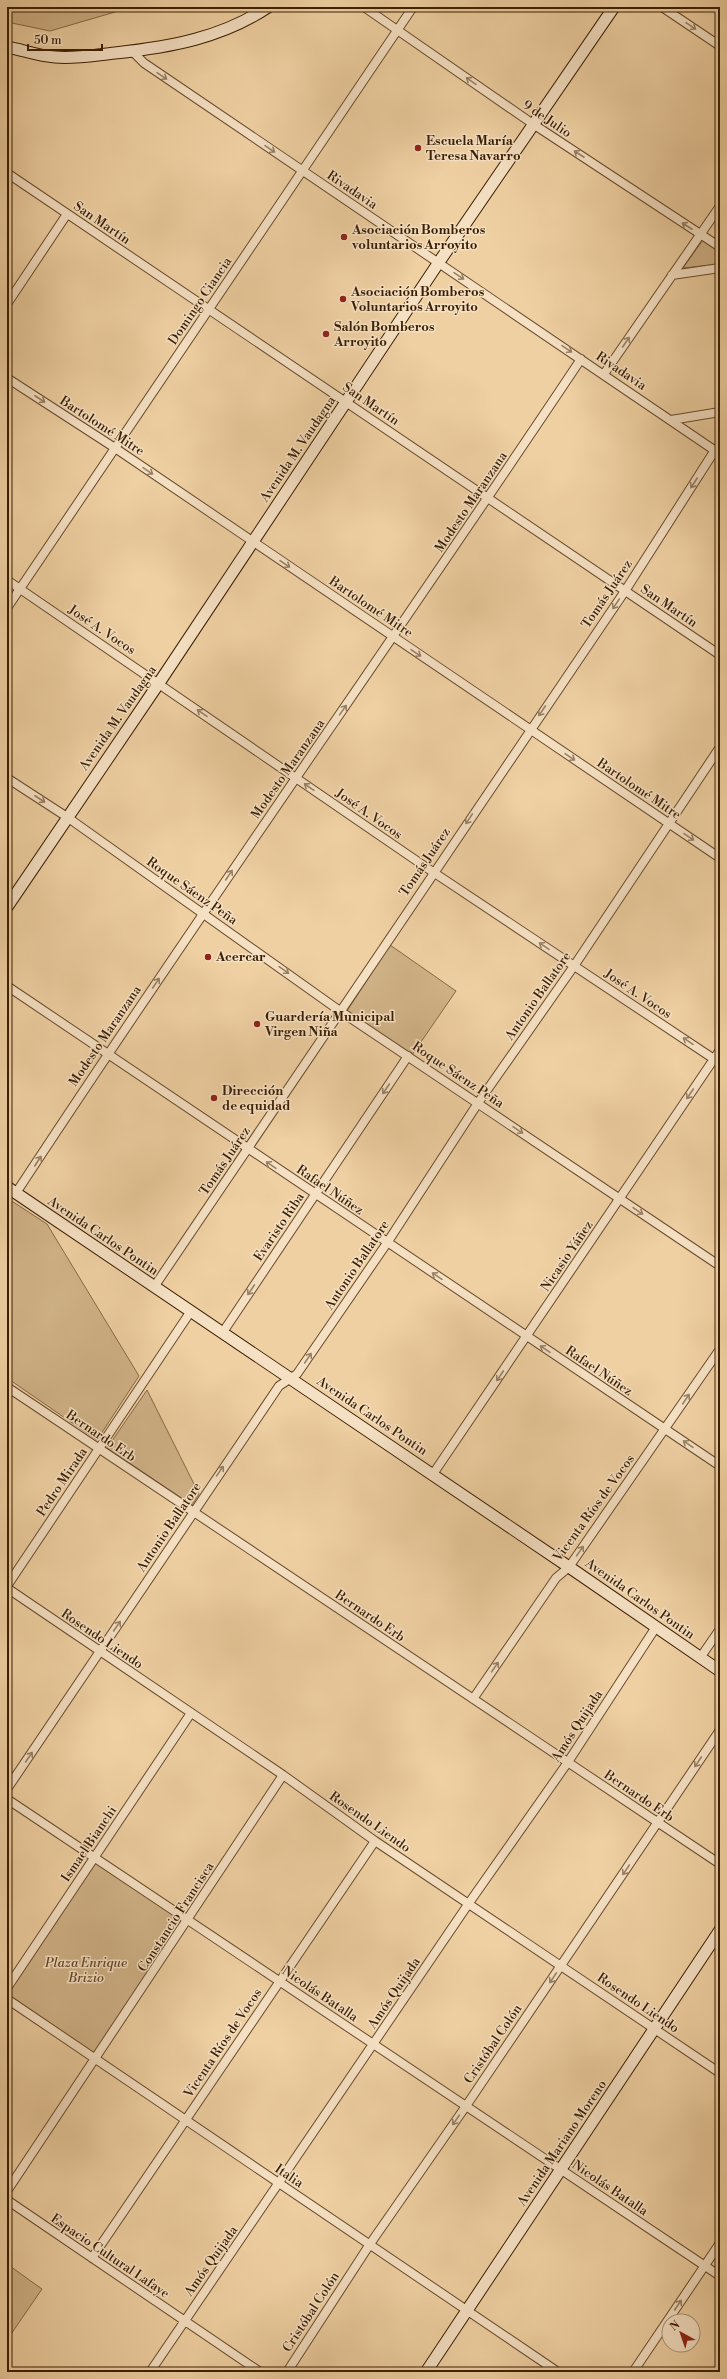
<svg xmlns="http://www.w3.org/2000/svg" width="727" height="2379" font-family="'Libre Bodoni',serif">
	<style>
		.green { fill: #d0b287; stroke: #866845 }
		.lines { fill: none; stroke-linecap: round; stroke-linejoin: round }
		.minor-casing { stroke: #684b2b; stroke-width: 10 }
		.secondary-casing { stroke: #3b1f03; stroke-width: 13 }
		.minor { stroke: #f5e0c3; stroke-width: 8 }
		.secondary { stroke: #f5e0c3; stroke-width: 11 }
		.oneway { stroke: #988063 }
		.poi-dot { fill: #8f2418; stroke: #f5e0c3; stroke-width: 1.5 }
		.labels { text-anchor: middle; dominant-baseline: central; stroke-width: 3; stroke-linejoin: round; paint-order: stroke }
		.street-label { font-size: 13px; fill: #3b1f03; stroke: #f5e0c3 }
		.poi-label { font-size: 13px; font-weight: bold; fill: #3b1f03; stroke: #f5e0c3; text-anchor: start }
		.park-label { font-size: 13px; font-style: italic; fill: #604424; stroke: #f5e0c3 }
	</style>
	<rect width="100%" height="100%" fill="#efd0a2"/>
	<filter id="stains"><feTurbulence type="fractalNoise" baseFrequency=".005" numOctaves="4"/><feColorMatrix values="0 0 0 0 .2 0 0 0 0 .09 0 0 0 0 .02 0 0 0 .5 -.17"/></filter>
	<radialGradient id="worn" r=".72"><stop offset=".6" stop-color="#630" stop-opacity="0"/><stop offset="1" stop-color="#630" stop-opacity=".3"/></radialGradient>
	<path class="green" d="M 7,7 L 116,7 L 115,12 L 50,31 L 7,22 Z
		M 703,240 L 720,252 L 720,264 L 683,268 Z
		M 390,945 L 456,991 L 412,1055 L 347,1011 Z
		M 7,1198 L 47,1224 L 139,1376 L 97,1440 L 7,1378 Z
		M 147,1390 L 199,1494 L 192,1505 L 107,1448 Z
		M 95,1862 L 185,1921 L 96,2055 L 7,1995 L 7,1991 Z
		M 7,2264 L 42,2289 L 7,2340 Z"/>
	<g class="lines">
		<g class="minor-casing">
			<path id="minor" d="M 364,7 L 533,124 L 720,247
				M 662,7 L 720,46
				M 132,51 L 144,63 L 720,454
				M 7,173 L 720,655
				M 672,275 L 720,268
				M 7,304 L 67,214
				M 604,374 L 720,206
				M 7,378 L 115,448 L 720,858
				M 671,420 L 720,412
				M 7,580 L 433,872 L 720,1063
				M 7,608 L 413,7
				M 7,778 L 67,817 L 340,1011 L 720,1266
				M 7,986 L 720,1466
				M 16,1193 C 200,912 395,638 581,359
				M 154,1287 L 625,591 L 715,450
				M 223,1332 L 408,1056
				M 7,1387 L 720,1864
				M 433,1474 L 720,1050
				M 7,1586 L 191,1311
				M 7,1588 L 283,1775 L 375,1841 L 720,2073
				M 700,1658 L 720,1629
				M 473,1699 L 556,1578 L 569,1567 L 720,1349
				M 7,1789 L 279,1386 L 297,1374 L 387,1243 L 478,1103 L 574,966 L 720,747
				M 7,1799 L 720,2276
				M 7,1988 L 191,1713
				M 7,1999 L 558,2372
				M 7,2191 L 283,1775
				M 7,2200 L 260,2372
				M 92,2258 L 375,1841
				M 150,2372 L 469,1903 L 568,1762 L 656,1627
				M 287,2372 L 370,2244 L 466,2106 L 720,1730
				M 633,2372 L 720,2243"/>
		</g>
		<g class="secondary-casing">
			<path id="secondary" d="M 7,47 C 23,50 39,56 55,57 C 75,59 95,55 115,53 C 170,47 222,38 268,7
				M 7,907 L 159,683 L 439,262 L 614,7
				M 7,1187 L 569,1567 L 720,1671
				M 426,2372 L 720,1930"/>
		</g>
		<use href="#minor" class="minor"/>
		<use href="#secondary" class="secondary"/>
	</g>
	<defs><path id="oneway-shaft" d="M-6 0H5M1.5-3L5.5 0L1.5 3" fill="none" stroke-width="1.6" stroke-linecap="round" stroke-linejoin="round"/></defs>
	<g class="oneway">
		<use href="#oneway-shaft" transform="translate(691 26) rotate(34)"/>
		<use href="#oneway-shaft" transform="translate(162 76) rotate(34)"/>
		<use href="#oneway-shaft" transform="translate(471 81) rotate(-145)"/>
		<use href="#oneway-shaft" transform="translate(270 149) rotate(34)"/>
		<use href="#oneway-shaft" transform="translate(579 154) rotate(-147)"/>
		<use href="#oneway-shaft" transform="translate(687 226) rotate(-147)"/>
		<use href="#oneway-shaft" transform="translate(459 276) rotate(34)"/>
		<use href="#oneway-shaft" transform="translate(626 342) rotate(-56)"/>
		<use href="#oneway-shaft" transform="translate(567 349) rotate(34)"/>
		<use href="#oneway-shaft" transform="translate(40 399) rotate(33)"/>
		<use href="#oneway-shaft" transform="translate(148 471) rotate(34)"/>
		<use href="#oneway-shaft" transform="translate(694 483) rotate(123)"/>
		<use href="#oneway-shaft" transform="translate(285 564) rotate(34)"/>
		<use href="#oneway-shaft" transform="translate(616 604) rotate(124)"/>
		<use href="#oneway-shaft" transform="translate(416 653) rotate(34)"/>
		<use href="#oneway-shaft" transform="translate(343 710) rotate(-55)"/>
		<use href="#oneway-shaft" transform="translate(542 711) rotate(124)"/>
		<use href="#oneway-shaft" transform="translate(202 713) rotate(-145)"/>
		<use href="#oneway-shaft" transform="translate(570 757) rotate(34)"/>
		<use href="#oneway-shaft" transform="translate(309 787) rotate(-145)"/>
		<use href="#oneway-shaft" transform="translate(40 799) rotate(33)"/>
		<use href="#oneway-shaft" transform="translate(469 819) rotate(124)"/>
		<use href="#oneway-shaft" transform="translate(689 837) rotate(34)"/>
		<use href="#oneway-shaft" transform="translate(229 875) rotate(-56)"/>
		<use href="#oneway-shaft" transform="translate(544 946) rotate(-146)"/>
		<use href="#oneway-shaft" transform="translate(284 970) rotate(35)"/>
		<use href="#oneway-shaft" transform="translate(156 983) rotate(-56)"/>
		<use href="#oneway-shaft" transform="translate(688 1041) rotate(-146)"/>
		<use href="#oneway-shaft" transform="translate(386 1089) rotate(124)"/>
		<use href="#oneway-shaft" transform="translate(690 1094) rotate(124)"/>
		<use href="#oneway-shaft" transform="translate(518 1130) rotate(34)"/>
		<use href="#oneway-shaft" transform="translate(38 1161) rotate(-57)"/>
		<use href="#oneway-shaft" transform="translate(271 1165) rotate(-146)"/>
		<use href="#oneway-shaft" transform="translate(638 1211) rotate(34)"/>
		<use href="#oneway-shaft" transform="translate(437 1276) rotate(-146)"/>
		<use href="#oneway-shaft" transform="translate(251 1290) rotate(124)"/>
		<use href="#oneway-shaft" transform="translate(545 1349) rotate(-146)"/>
		<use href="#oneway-shaft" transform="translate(308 1358) rotate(-56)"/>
		<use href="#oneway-shaft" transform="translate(500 1376) rotate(124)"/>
		<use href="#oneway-shaft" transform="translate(686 1399) rotate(-56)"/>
		<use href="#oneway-shaft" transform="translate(688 1444) rotate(-146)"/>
		<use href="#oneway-shaft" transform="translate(220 1471) rotate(-55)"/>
		<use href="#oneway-shaft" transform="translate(580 1551) rotate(-55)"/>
		<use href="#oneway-shaft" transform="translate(117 1626) rotate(-56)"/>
		<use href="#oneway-shaft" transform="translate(495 1667) rotate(-55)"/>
		<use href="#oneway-shaft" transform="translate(29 1757) rotate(-56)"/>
		<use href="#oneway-shaft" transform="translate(698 1762) rotate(124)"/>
		<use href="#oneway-shaft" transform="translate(626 1870) rotate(124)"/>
		<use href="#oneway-shaft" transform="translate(553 1978) rotate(124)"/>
		<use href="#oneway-shaft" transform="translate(456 2120) rotate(125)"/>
		<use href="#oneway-shaft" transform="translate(678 2305) rotate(-56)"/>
	</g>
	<g class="poi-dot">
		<circle cx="418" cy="148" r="4"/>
		<circle cx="344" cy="237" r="4"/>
		<circle cx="343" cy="299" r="4"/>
		<circle cx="326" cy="334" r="4"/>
		<circle cx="208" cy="957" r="4"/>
		<circle cx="257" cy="1024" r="4"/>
		<circle cx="214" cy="1098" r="4"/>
	</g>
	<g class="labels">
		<g class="street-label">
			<text transform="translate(547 119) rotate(34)">9 de Julio</text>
			<text transform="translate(352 190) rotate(34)">Rivadavia</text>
			<text transform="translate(102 223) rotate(34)">San Martín</text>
			<text transform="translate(200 301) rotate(-56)">Domingo Ciancia</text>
			<text transform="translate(621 371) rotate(34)">Rivadavia</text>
			<text transform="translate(371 404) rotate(34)">San Martín</text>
			<text transform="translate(102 426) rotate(33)">Bartolomé Mitre</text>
			<text transform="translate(298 449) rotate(-56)">Avenida M. Vaudagna</text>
			<text transform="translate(471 502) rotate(-56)">Modesto Maranzana</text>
			<text transform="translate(607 594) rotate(-56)">Tomás Juárez</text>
			<text transform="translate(669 606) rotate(34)">San Martín</text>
			<text transform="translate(371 607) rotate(34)">Bartolomé Mitre</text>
			<text transform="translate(102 630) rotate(34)">José A. Vocos</text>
			<text transform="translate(118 718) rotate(-55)">Avenida M. Vaudagna</text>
			<text transform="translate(288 769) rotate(-55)">Modesto Maranzana</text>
			<text transform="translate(639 789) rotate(34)">Bartolomé Mitre</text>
			<text transform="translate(369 814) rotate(35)">José A. Vocos</text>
			<text transform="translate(425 862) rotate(-56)">Tomás Juárez</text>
			<text transform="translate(192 891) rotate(35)">Roque Sáenz Peña</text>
			<text transform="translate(638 994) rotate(34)">José A. Vocos</text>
			<text transform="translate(538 996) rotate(-55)">Antonio Ballatore</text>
			<text transform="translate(105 1036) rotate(-56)">Modesto Maranzana</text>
			<text transform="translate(458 1075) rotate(34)">Roque Sáenz Peña</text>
			<text transform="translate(225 1161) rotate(-56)">Tomás Juárez</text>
			<text transform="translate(330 1190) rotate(34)">Rafael Núñez</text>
			<text transform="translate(279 1227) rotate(-56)">Evaristo Riba</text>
			<text transform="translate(103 1236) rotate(34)">Avenida Carlos Pontin</text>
			<text transform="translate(567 1256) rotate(-56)">Nicasio Yáñez</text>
			<text transform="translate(357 1265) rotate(-56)">Antonio Ballatore</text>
			<text transform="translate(599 1371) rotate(34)">Rafael Núñez</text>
			<text transform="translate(372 1416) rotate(34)">Avenida Carlos Pontin</text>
			<text transform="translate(101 1436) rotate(34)">Bernardo Erb</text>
			<text transform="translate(62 1482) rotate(-56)">Pedro Mirada</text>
			<text transform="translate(594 1508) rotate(-54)">Vicenta Ríos de Vocos</text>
			<text transform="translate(169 1527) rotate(-56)">Antonio Ballatore</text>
			<text transform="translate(640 1599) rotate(35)">Avenida Carlos Pontin</text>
			<text transform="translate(370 1616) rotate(34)">Bernardo Erb</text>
			<text transform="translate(102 1639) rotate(34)">Rosendo Liendo</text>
			<text transform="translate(577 1726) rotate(-57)">Amós Quijada</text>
			<text transform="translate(639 1796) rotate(34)">Bernardo Erb</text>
			<text transform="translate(370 1822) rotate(35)">Rosendo Liendo</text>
			<text transform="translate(89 1844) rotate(-56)">Ismael Bianchi</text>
			<text transform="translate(176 1917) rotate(-57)">Constancio Francisca</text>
			<text transform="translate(394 1993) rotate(-56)">Amós Quijada</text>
			<text transform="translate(320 1994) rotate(34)">Nicolás Batalla</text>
			<text transform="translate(638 2003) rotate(34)">Rosendo Liendo</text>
			<text transform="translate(223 2043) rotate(-56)">Vicenta Ríos de Vocos</text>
			<text transform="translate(493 2044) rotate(-56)">Cristóbal Colón</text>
			<text transform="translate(562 2143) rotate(-56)">Avenida Mariano Moreno</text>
			<text transform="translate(289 2176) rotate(34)">Italia</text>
			<text transform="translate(610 2188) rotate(34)">Nicolás Batalla</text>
			<text transform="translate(110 2256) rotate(34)">Espacio Cultural Lafaye</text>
			<text transform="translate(211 2261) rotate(-55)">Amós Quijada</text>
			<text transform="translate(311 2312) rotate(-57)">Cristóbal Colón</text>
		</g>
		<g class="poi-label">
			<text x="426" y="141">Escuela María<tspan x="426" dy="15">Teresa Navarro</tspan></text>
			<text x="352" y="230">Asociación Bomberos<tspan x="352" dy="15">voluntarios Arroyito</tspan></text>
			<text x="351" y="292">Asociación Bomberos<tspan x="351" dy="15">Voluntarios Arroyito</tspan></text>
			<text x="334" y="327">Salón Bomberos<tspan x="334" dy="15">Arroyito</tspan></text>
			<text x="216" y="957">Acercar</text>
			<text x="265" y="1017">Guardería Municipal<tspan x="265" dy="15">Virgen Niña</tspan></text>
			<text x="222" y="1091">Dirección<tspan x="222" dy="15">de equidad</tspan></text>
		</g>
		<g class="park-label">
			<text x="86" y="1963">Plaza Enrique<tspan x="86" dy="15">Brizio</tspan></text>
		</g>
	</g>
	<rect width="727" height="2379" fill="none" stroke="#efd0a2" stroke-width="24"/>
	<rect x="8" y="8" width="711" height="2363" fill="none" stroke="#3b1f03" stroke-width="2"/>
	<rect x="12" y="12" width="703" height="2355" fill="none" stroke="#3b1f03"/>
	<g transform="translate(681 2333) rotate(320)"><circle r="19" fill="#f5e0c3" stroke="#ab9376"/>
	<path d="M0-3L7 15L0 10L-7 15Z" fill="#8f2418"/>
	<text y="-6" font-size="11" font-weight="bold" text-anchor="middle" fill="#3b1f03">N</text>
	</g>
	<path d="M28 44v6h74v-6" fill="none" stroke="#3b1f03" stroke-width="2"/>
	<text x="34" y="44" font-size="12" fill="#3b1f03" stroke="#f5e0c3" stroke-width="3" paint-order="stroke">50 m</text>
	<rect width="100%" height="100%" filter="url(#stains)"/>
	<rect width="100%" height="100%" fill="url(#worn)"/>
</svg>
